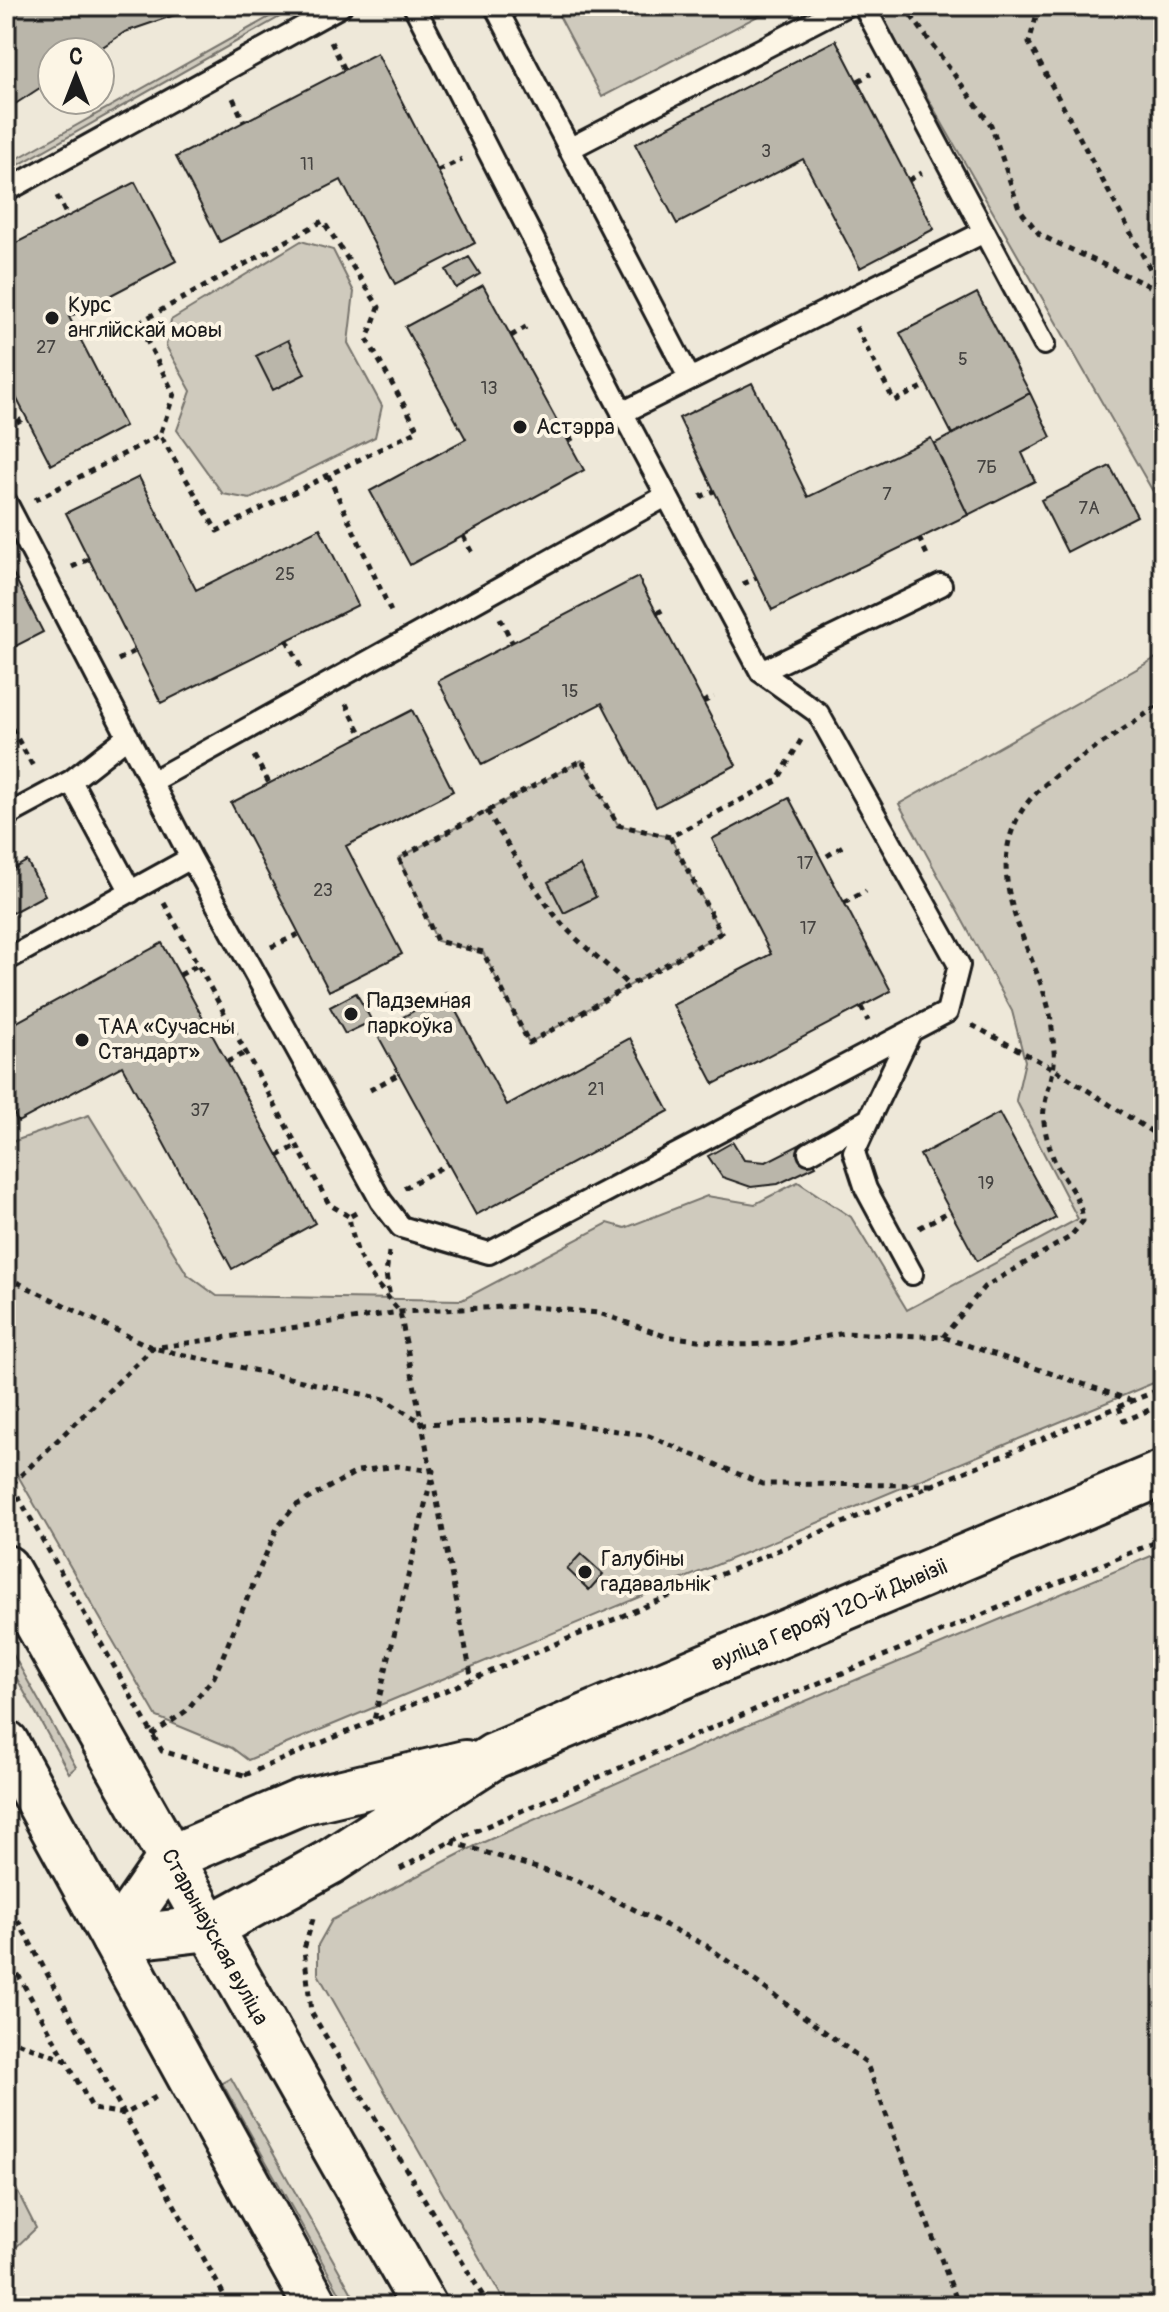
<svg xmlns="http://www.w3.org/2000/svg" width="1169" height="2312" font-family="Pangolin,sans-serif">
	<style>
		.green { fill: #cfcabd; stroke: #76736c; stroke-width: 2 }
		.building { fill: #bab6aa; stroke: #1c1c1c; stroke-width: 2 }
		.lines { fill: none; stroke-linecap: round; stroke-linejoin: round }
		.service-casing { stroke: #1c1c1c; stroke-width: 26 }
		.tertiary-casing { stroke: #1c1c1c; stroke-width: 50 }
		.secondary-casing { stroke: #1c1c1c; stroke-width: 50 }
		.path { stroke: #1c1c1c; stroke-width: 5; stroke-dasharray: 6 6; stroke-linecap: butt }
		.service { stroke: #fcf5e5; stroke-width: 20 }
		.tertiary { stroke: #fcf5e5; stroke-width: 44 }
		.secondary { stroke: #fcf5e5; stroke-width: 44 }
		.poi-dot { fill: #1c1c1c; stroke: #fcf5e5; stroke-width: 3 }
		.labels { text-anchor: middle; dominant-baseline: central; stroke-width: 8; stroke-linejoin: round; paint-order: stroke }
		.number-label { font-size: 18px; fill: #444240 }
		.poi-label { font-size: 22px; fill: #1c1c1c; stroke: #fcf5e5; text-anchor: start }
		.street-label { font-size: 22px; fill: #1c1c1c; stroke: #fcf5e5 }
	</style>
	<rect width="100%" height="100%" fill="#eee8d9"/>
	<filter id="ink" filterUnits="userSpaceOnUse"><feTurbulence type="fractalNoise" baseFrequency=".0125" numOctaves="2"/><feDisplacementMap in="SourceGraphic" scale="16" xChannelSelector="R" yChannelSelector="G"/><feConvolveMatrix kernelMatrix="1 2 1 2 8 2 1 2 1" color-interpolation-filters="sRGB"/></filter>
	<g filter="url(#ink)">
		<path class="green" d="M 289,6 L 299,6 L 6,172 L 6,165 Z
			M 554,6 L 777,6 L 602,97 Z
			M 875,6 L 1163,6 L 1163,509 Z
			M 301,241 L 333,250 L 354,292 L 348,343 L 382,406 L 375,437 L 250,499 L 223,494 L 177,430 L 191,391 L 166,346 L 171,320 Z
			M 1163,654 L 1163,1379 L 248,1760 L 232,1748 L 157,1717 L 6,1455 L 6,1144 L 89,1115 L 187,1274 L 217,1296 L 462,1300 L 608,1223 L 625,1228 L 707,1196 L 755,1204 L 798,1182 L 851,1217 L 907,1310 L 1078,1219 L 1016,1100 L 1025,1061 L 1012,1011 L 899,804 Z
			M 582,760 L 618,825 L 670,837 L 721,933 L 529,1043 L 483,952 L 437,941 L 399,858 Z
			M 1163,1551 L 1163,2306 L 507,2306 L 318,1974 L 318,1945 L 332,1920 L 475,1846 L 720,1737 Z
			M 6,1642 L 76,1767 L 69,1773 L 6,1659 Z
			M 231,2078 L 355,2299 L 361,2306 L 347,2306 L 222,2083 Z
			M 6,2169 L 36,2228 L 6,2257 Z"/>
		<path class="building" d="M 6,6 L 201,6 L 125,32 L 95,52 L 52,52 L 52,80 L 6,110 Z
			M 836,40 L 934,229 L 860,268 L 803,159 L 677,224 L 635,144 Z
			M 377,53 L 475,243 L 395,284 L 341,180 L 220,242 L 176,157 Z
			M 135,182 L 176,261 L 69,317 L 125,426 L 51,465 L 6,378 L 6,248 Z
			M 469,257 L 480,274 L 456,288 L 446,270 Z
			M 483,285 L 584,470 L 410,565 L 370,491 L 466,439 L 405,327 Z
			M 977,293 L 1030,393 L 952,434 L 900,333 Z
			M 288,340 L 305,374 L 273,390 L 256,356 Z
			M 752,383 L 808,497 L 931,438 L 968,515 L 772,610 L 679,418 Z
			M 1030,393 L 1051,437 L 1022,453 L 1035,481 L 968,515 L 934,444 Z
			M 1110,466 L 1137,516 L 1067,552 L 1041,500 Z
			M 139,477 L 196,590 L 320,528 L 358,605 L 161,703 L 66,513 Z
			M 6,560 L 43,632 L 10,649 L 6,641 Z
			M 638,577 L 736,765 L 656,807 L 602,703 L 482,765 L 438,681 Z
			M 412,710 L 453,791 L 346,846 L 402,954 L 329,991 L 231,803 Z
			M 789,798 L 891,991 L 714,1084 L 673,1005 L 771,954 L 712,839 Z
			M 27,861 L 45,895 L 6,916 L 6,873 Z
			M 580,865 L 596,897 L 564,913 L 548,882 Z
			M 162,943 L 315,1223 L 232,1269 L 122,1066 L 18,1122 L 6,1099 L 6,1028 Z
			M 356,993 L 372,1021 L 345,1034 L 330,1007 Z
			M 446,993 L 507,1105 L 630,1038 L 669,1111 L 476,1215 L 376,1032 Z
			M 999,1113 L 1056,1218 L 977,1261 L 920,1155 Z
			M 733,1142 L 744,1160 L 766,1162 L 803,1143 L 816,1166 L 778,1184 L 751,1187 L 722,1177 L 708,1156 Z
			M 581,1554 L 603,1574 L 589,1590 L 567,1569 Z"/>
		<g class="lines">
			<g class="service-casing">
				<path id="service" d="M 495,6 L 690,379
					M 864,6 L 1044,344
					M 569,149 L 845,6
					M 6,191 L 341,6
					M 622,413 L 984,232
					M 6,502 L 191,858 L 381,1201 L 401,1227 L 489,1253 L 947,1012 L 959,965 L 818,713 L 761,672 L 613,395 L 414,6
					M 761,672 L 941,585
					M 71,781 L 131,892
					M 153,781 L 666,496
					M 6,816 L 71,781 L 128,736
					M 6,960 L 191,858
					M 869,1119 L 854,1152 L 866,1189 L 912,1274
					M 809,1153 L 869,1119 L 911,1031"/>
			</g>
			<g class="tertiary-casing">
				<path id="tertiary" d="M 114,1939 L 210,1928 L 330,1862 L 494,1756 L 1163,1473
					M 114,1939 L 170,1858 L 301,1802 L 465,1763"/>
			</g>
			<g class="secondary-casing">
				<path id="secondary" d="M 6,1568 L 424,2306
					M 6,1743 L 316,2306"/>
			</g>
			<path class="path" d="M 904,6 L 991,125 L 1019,208 L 1040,235 L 1162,292
				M 1039,6 L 1029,43 L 1163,293
				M 331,42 L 345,70
				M 858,81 L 871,74
				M 233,98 L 244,122
				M 438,171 L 462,159
				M 909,180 L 922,173
				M 57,196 L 67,216
				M 856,327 L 894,401 L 927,385
				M 511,336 L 526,327
				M 6,428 L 26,417
				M 568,441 L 579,434
				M 328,475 L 393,616
				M 700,497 L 714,491
				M 35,500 L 160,435 L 174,394 L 138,323 L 323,221 L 379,307 L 367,339 L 418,430 L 217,531 L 160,435
				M 463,536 L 472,553
				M 919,538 L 929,559
				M 72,567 L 89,559
				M 743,584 L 757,578
				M 657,613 L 666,608
				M 500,618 L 512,642
				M 287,640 L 301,668
				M 118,660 L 135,651
				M 703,702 L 714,697
				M 346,704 L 362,735
				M 6,718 L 34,768
				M 254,756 L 269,783
				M 487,811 C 509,847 531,885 558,919 C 579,945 606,962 629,986
				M 670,837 L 721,933 L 529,1043 L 483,952 L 437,941 L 399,858 L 582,760 L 618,825 L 670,837 L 777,781 L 801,740
				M 827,856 L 843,846
				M 164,903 L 329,1204 L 348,1216
				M 844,903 L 866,891
				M 271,947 L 299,934
				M 180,975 L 198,965
				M 861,1007 L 868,1021
				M 6,1022 L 8,1027
				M 972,1025 L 1056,1070 L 1163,1139
				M 227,1062 L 247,1052
				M 370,1090 L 399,1074
				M 278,1156 L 298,1145
				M 404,1188 L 448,1164
				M 356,1213 L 349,1217 C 357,1266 370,1275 400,1312 L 472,1680
				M 919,1228 L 950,1211
				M 389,1252 L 386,1274 L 390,1298
				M 6,1277 L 153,1348 L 384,1399 L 424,1424 L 541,1419 L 649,1436 L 762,1484 L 933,1485
				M 943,1337 L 984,1287 L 1070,1237 L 1083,1221 C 1081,1193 1058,1177 1051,1151 C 1047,1140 1042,1121 1044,1109 C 1047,1087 1056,1073 1054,1051 C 1053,1039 1052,1026 1050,1014 C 1035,948 980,881 1021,812 C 1047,769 1123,736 1163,700
				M 1119,1407 L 1124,1421 L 1163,1404
				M 6,1475 L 162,1751 L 244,1775
				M 12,1484 L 153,1348 L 400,1312 L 523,1306 L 599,1313 L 665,1336 L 738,1345 L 790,1343 L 845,1333 L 943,1337 L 1133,1401
				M 152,1735 L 186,1711 L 214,1677 L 277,1528 L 295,1506 L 358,1471 L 397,1466 L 433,1471 L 374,1720
				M 245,1775 L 1163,1388
				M 451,1842 L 573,1879 L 707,1946 L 866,2062 L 959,2306
				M 400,1869 L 450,1842 L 716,1726 L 1163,1539
				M 6,1899 L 230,2306
				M 313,1919 L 304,1949 L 311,2012 L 489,2306
				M 6,1953 L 93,2109 L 125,2114 L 156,2097
				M 6,2038 L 65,2060"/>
			<use href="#service" class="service"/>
			<use href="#tertiary" class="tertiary"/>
			<use href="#secondary" class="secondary"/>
		</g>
	</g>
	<g class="poi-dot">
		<circle cx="52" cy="318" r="8"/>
		<circle cx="520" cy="427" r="8"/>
		<circle cx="351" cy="1014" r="8"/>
		<circle cx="82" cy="1040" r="8"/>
		<circle cx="585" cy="1572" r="8"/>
	</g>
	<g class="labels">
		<g class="number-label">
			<text x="766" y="151">3</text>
			<text x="307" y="164">11</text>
			<text x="46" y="347">27</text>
			<text x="963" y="359">5</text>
			<text x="489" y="388">13</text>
			<text x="987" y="467">7Б</text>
			<text x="887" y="494">7</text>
			<text x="1089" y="508">7А</text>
			<text x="285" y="574">25</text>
			<text x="570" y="691">15</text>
			<text x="805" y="863">17</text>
			<text x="323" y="890">23</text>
			<text x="808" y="928">17</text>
			<text x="596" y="1089">21</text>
			<text x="200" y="1110">37</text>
			<text x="986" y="1183">19</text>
		</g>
		<g class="poi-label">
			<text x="68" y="305">Курс<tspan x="68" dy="25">англійскай мовы</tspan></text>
			<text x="536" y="427">Астэрра</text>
			<text x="367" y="1001">Падземная<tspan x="367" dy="25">паркоўка</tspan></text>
			<text x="98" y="1027">ТАА «Сучасны<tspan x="98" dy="25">Стандарт»</tspan></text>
			<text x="601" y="1559">Галубіны<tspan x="601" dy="25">гадавальнік</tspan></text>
		</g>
		<g class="street-label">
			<text transform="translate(829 1615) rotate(-23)">вуліца Герояў 120-й Дывізіі</text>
			<text transform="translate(215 1937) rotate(61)">Старынаўская вуліца</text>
		</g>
	</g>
	<rect width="1169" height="2312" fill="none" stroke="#fcf5e5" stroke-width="32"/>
	<rect x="16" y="16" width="1137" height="2280" fill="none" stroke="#1c1c1c" stroke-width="3" filter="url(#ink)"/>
	<g transform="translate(76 76)"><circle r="38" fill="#fcf5e5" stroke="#a29e95" stroke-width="2"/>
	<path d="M0-6L14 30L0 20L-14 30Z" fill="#1c1c1c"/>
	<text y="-12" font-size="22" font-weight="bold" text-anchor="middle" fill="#1c1c1c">С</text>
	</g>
</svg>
